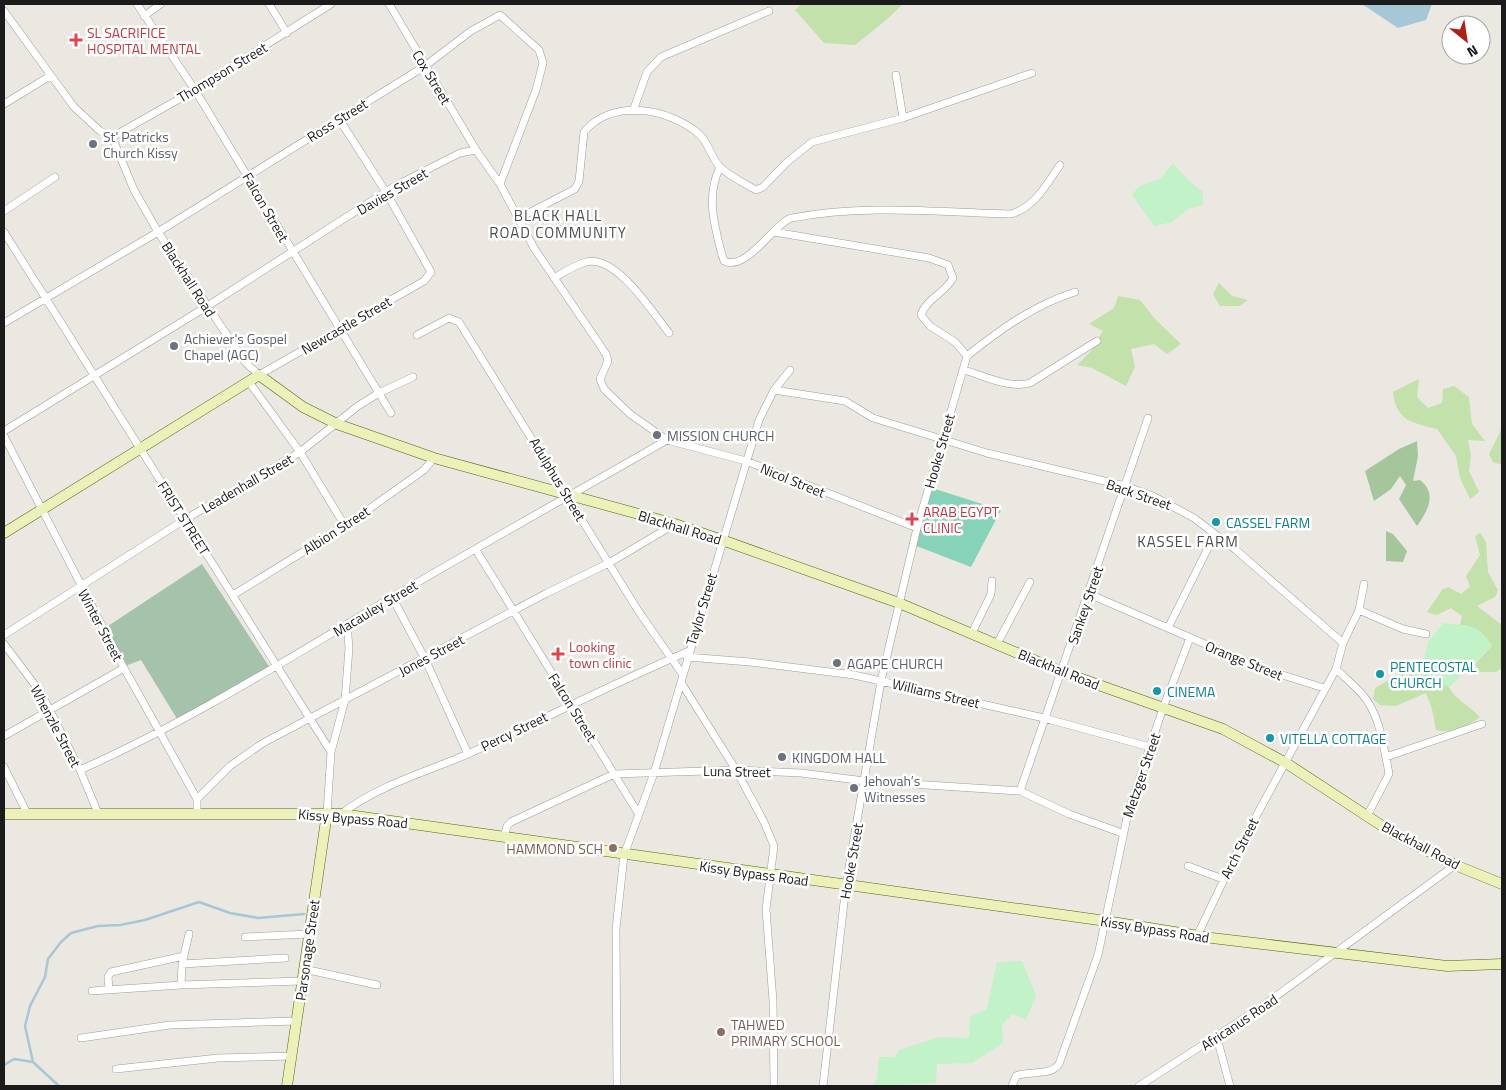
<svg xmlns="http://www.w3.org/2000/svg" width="1506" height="1090" font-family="'Titillium Web',sans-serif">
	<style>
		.grass { fill: #c2e1ab }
		.forest { fill: #a4c69a }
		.cemetery { fill: #a5c2ab }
		.park { fill: #c1f2c8 }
		.pitch { fill: #86d3ba }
		.water { fill: #a6c7d5 }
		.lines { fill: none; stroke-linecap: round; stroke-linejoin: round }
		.stream { stroke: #a6c7d5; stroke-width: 2.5 }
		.street-casing { stroke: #9c9c9c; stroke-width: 8 }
		.secondary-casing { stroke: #556410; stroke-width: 11 }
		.street { stroke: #fff; stroke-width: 7 }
		.secondary { stroke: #ebf1b9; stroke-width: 10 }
		.health-dot { fill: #e0444e; stroke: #fff; stroke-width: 2 }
		.worship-dot { fill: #6b7280; stroke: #fff; stroke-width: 2 }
		.culture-dot { fill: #0f9aa8; stroke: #fff; stroke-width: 2 }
		.education-dot { fill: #8d6e63; stroke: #fff; stroke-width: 2 }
		.labels { text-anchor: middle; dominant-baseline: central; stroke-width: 5; stroke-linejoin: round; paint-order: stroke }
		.health-label { font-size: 14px; fill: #be3a42; stroke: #fff; text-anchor: start }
		.street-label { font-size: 14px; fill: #1b1b1b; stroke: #fff }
		.worship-label { font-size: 14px; fill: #5b616d; stroke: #fff; text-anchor: start }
		.culture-label { font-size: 14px; fill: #0d838f; stroke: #fff; text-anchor: start }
		.education-label { font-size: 14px; fill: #785e54; stroke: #fff; text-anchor: end }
		.neighbourhood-label { font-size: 15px; letter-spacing: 1px; fill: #4e4e4e; stroke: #fff }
	</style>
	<rect width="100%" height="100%" fill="#ebe8e1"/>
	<path class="grass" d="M 802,4 L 903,4 L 885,21 L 855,45 L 824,43 L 795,10 Z
		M 1219,283 L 1232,296 L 1248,300 L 1239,306 L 1220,306 L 1213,294 Z
		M 1118,296 L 1140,300 L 1155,319 L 1181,344 L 1167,354 L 1154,344 L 1131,349 L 1135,367 L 1126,386 L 1092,368 L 1077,365 L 1091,351 L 1103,331 L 1089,324 L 1114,308 Z
		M 1419,379 L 1417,397 L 1428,408 L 1442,403 L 1443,389 L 1454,386 L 1469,397 L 1472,424 L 1485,441 L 1468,440 L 1471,455 L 1469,471 L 1479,492 L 1470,499 L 1460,478 L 1456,456 L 1437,429 C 1413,423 1396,421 1393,392 Z
		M 1502,428 L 1502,465 L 1493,462 L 1489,454 Z
		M 1480,533 L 1486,542 L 1488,572 L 1498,590 L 1495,597 L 1477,606 L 1502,625 L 1502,668 L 1496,672 L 1480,672 L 1475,664 L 1492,646 L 1469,626 L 1460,625 L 1462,616 L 1451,608 L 1437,615 L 1427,612 L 1442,590 L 1448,587 L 1461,594 L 1470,587 L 1466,576 L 1480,555 L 1475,536 Z
		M 1424,660 L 1435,680 L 1449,687 C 1455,700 1470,706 1480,717 C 1469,726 1450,734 1436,730 L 1432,709 L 1426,693 L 1396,706 L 1380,705 L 1373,699 L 1375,688 Z"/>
	<path class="forest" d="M 1417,441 L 1418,456 L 1413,481 L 1420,480 C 1438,494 1427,512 1417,526 L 1399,499 L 1406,485 L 1400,476 L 1391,489 L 1374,501 L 1365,471 L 1399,449 Z
		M 1386,531 L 1393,534 L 1407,551 L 1403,562 L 1386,561 Z"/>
	<path class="cemetery" d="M 202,564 L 272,671 L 179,722 L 141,660 L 125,666 L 105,628 Z"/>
	<path class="park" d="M 1173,163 L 1188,180 L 1203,192 L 1203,205 L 1188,209 L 1172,222 L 1154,226 L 1132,195 L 1138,187 L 1161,178 Z
		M 1443,623 C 1469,626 1478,623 1492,646 L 1449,687 L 1435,680 L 1424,660 L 1428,642 Z
		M 1022,961 L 1036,996 L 1026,1020 L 1012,1014 L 1002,1025 L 1003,1043 L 972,1063 L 937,1064 L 936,1083 L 873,1086 L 877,1078 L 879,1057 L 895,1057 L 899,1050 L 939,1037 L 969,1038 L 970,1017 L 987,1009 L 997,962 Z"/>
	<path class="pitch" d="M 932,488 L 1001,510 L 971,567 L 914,545 Z"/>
	<path class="water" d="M 1362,4 L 1432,4 L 1426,20 L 1398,28 Z"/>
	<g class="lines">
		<path class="stream" d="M 33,1062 L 25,1026 L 30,1006 L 45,977 L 48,959 L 61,942 L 71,933 L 98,926 L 120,925 L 145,920 L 199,902 L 230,913 L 258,918 L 304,914
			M 4,1065 L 14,1059 L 33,1062 L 59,1086"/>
		<g class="street-casing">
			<path id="street" d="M 137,4 L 195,90 L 391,413
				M 269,4 L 287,33
				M 389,4 L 476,150 L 500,184 L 534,248 L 606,354 L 608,361 L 600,379 L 604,389 L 630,414 L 667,440 L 746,461 L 917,528
				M 4,11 L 74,107 L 100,131 L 112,137 L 134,190 L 158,232 L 245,362 L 259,375 L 424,281 L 431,272 L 386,192 L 339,119
				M 144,16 L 161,4
				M 896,75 L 903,118
				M 4,104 L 50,76
				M 633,111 L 647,72 L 661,57 L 769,11
				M 112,137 L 188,94 L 331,4
				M 720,167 C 706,195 714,225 722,255 L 724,261 C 748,272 775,221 792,218 C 864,204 938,212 1011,214 C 1035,207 1046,185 1060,165
				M 4,211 L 55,177
				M 517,219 L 575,189 L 579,181 L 584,132 C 612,98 669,108 699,134 C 709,143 711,158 720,167 C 729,176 744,183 756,190 L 763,187 L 786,163 L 812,142 L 903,118 L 1032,73
				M 4,232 L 331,752
				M 774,232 L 929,258 L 948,265 L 953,278 C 946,292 925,300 921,315 L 930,326 L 955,342 L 967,356
				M 554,278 C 564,272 575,265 586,262 C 616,254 653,313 669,333
				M 4,323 L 158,232 L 425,66 L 471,31 L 500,15 L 539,50 L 543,63 L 536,90 L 500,184
				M 417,335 L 449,318 L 459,322 L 639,612 L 683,675
				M 967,356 C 1001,329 1034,305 1075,292
				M 964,370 C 985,376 1009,389 1030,383 L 1097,341
				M 249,382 L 300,452 L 345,526
				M 774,390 L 845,401 L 873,418 L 987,453 L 1125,486 L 1153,496 L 1194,518 L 1236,550 L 1343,643
				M 4,431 L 206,307 L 395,186 L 460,153 L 476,150
				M 4,436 L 124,668 L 197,799 L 197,813
				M 476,550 L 638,813
				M 1089,594 L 1263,669 L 1324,688
				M 233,595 L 345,526 L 424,470 L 434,458
				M 392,597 L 425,659 L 468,754
				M 1359,610 L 1403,629 L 1426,634
				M 1168,628 L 1215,534
				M 972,633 L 991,594 L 992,581
				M 4,635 L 184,520 L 300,452 L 358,406 L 379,393 L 413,377
				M 4,644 L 41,693 L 80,770 L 98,813
				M 997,644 L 1030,582
				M 687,657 L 750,662 L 854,675 L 1044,718 L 1150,747
				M 1336,669 C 1344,677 1354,685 1362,694 C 1379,713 1383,743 1388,768 L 1389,774 L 1367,816
				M 682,684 L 736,770 L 764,822 L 774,846 L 766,909 L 773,1001 L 774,1086
				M 4,736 L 124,668
				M 1386,757 L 1482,724
				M 4,767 L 28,815
				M 80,770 C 188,722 289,658 391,598 C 482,544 575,493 667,440
				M 1020,791 L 1148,418
				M 197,799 L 230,766 L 263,743 L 547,593 L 609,563 L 675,524
				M 327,813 L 331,752 L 345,700 L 349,648 L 347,624
				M 341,814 C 377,786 426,772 468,754 C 542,720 614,683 689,651
				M 504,837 L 507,826 L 511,822 L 614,774 L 736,770 L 801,773 L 865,781 L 1020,791 L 1069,814 L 1122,833
				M 1188,866 L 1223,879
				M 1197,936 L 1241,844 L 1336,669 L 1343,643 L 1359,610 L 1364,584
				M 245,937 L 309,934
				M 182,964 L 285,958
				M 304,969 L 377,985
				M 181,985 L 182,964 L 189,934
				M 109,989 L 108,977 L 111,972 L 184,956
				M 92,991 L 181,985 L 302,981
				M 81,1038 L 170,1025 L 297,1021
				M 1217,1038 L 1230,1086
				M 116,1069 L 218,1058 L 292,1056
				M 617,1086 L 616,929 L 624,855 L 654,773 L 759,420 L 774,390 L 790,370
				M 823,1086 L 846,885 L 881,681 L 917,528 L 967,356
				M 1012,1086 L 1016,1076 C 1029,1070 1050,1077 1059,1064 L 1098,955 L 1128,813 L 1163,708 L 1190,638
				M 1139,1086 L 1260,1008 L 1455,865"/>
		</g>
		<g class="secondary-casing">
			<path id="secondary" d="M 4,533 L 259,375 L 303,407 L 337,424 L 434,458 L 675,524 L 722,540 L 899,603 L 1062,672 L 1223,729 L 1286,763 L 1393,833 L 1455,865 L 1502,884
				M 4,814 L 341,814 L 1106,921 L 1212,938 L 1447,966 L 1502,964
				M 287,1086 L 327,813"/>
		</g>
		<use href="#street" class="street"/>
		<use href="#secondary" class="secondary"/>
	</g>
	<g class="health-dot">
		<path d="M73.5 32.5h5v5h5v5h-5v5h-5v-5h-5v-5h5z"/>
		<path d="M909.5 511.5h5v5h5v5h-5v5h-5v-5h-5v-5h5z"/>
		<path d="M555.5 646.5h5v5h5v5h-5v5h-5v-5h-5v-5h5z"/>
	</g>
	<g class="worship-dot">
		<circle cx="93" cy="144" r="5"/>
		<circle cx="174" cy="346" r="5"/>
		<circle cx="657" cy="435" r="5"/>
		<circle cx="837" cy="663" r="5"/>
		<circle cx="782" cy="757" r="5"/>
		<circle cx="854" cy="788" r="5"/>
	</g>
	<g class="culture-dot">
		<circle cx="1216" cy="522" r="5"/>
		<circle cx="1380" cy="674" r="5"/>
		<circle cx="1157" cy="691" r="5"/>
		<circle cx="1270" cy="738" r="5"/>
	</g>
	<g class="education-dot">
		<circle cx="613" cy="848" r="5"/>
		<circle cx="721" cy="1032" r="5"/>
	</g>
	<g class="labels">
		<g class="health-label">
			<text x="87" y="32">SL SACRIFICE<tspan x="87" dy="16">HOSPITAL MENTAL</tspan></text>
			<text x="923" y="511">ARAB EGYPT<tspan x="923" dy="16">CLINIC</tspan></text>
			<text x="569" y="646">Looking<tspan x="569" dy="16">town clinic</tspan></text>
		</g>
		<g class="street-label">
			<text transform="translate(222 72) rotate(-31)">Thompson Street</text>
			<text transform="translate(432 77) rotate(59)">Cox Street</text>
			<text transform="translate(337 120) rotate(-32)">Ross Street</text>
			<text transform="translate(392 191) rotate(-30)">Davies Street</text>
			<text transform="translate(266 207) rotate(60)">Falcon Street</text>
			<text transform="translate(189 279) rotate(57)">Blackhall Road</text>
			<text transform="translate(346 325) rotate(-30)">Newcastle Street</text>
			<text transform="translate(939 451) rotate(-74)">Hooke Street</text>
			<text transform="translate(558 479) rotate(59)">Adulphus Street</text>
			<text transform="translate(793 480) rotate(22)">Nicol Street</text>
			<text transform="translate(247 483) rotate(-30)">Leadenhall Street</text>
			<text transform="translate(1139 494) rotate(19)">Back Street</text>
			<text transform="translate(184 518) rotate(58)">FRIST STREET</text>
			<text transform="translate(680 527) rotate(17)">Blackhall Road</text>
			<text transform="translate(336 530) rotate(-33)">Albion Street</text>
			<text transform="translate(1085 605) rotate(-71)">Sankey Street</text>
			<text transform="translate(375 608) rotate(-31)">Macauley Street</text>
			<text transform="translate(701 609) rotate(-73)">Taylor Street</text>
			<text transform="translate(101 625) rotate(62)">Winter Street</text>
			<text transform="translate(431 655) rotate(-28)">Jones Street</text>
			<text transform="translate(1244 660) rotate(22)">Orange Street</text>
			<text transform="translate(1059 669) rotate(22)">Blackhall Road</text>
			<text transform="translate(936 693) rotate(13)">Williams Street</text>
			<text transform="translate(573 707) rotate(58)">Falcon Street</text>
			<text transform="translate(56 726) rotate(62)">Whenzle Street</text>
			<text transform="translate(514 731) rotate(-26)">Percy Street</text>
			<text transform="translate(737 771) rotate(1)">Luna Street</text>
			<text transform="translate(1141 775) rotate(-71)">Metzger Street</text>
			<text transform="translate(353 818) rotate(5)">Kissy Bypass Road</text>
			<text transform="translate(1421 845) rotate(28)">Blackhall Road</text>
			<text transform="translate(1239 848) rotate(-63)">Arch Street</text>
			<text transform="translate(851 861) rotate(-80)">Hooke Street</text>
			<text transform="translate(754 873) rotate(8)">Kissy Bypass Road</text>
			<text transform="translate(1155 929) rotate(9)">Kissy Bypass Road</text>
			<text transform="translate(307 950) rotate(-82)">Parsonage Street</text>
			<text transform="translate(1239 1022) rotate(-34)">Africanus Road</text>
		</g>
		<g class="worship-label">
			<text x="103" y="136">St' Patricks<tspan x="103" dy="16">Church Kissy</tspan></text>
			<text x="184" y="338">Achiever's Gospel<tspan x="184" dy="16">Chapel (AGC)</tspan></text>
			<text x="667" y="435">MISSION CHURCH</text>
			<text x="847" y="663">AGAPE CHURCH</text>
			<text x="792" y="757">KINGDOM HALL</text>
			<text x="864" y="780">Jehovah’s<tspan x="864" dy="16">Witnesses</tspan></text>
		</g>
		<g class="culture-label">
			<text x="1226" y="522">CASSEL FARM</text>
			<text x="1390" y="666">PENTECOSTAL<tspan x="1390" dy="16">CHURCH</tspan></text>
			<text x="1167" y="691">CINEMA</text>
			<text x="1280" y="738">VITELLA COTTAGE</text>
		</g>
		<g class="education-label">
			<text x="603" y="848">HAMMOND SCH</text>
			<text x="731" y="1024" text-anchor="start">TAHWED<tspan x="731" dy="16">PRIMARY SCHOOL</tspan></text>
		</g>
		<g class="neighbourhood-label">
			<text x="558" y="215">BLACK HALL<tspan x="558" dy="17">ROAD COMMUNITY</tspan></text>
			<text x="1188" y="541">KASSEL FARM</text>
		</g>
	</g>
	<rect width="1506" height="1090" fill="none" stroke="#1b1b1b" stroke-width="10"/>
	<g transform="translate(1466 40) rotate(150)"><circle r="24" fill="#ffffff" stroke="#a4a4a4"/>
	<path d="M0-4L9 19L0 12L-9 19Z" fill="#b01e15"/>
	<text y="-8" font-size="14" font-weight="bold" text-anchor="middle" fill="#1b1b1b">N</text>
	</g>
</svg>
